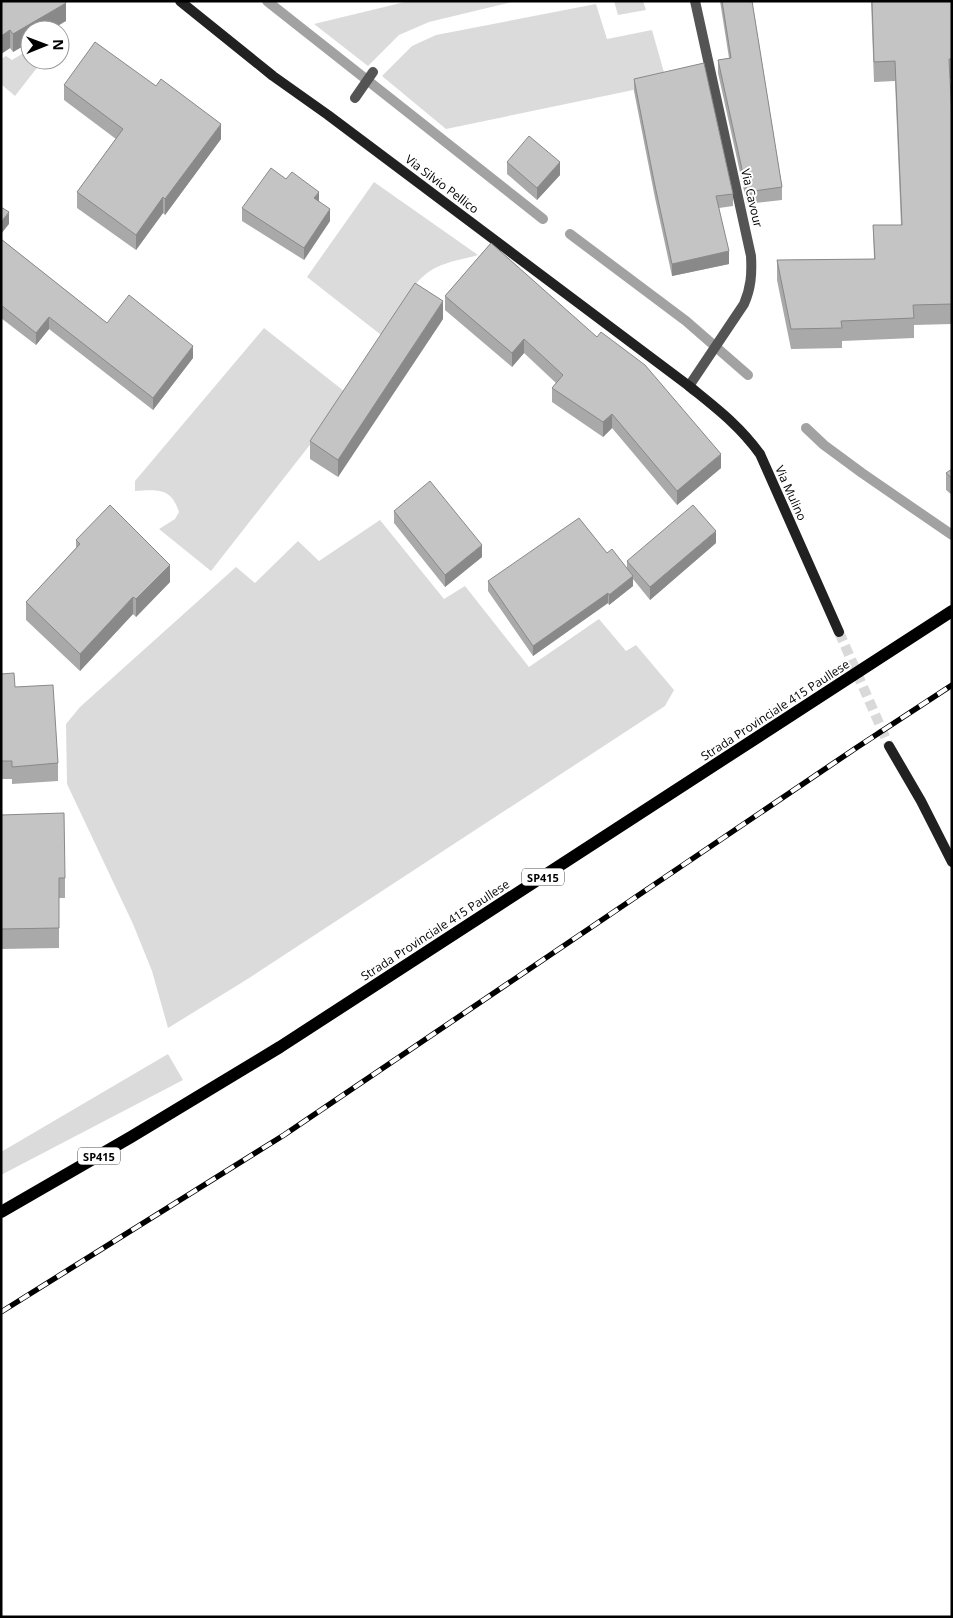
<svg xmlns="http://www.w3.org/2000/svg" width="953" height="1618" font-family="'Open Sans',sans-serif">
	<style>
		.green { fill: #dbdbdb }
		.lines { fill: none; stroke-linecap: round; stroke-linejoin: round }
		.stream { stroke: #a2a2a2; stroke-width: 10 }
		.secondary-tunnel { stroke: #d9d9d9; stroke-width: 10; stroke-dasharray: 10 5; stroke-linecap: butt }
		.street { stroke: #545454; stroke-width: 10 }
		.secondary { stroke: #212121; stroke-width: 10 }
		.primary { stroke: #000; stroke-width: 12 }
		.rail-casing { stroke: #000; stroke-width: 5.5 }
		.rail { stroke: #fff; stroke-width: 4; stroke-dasharray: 11; stroke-linecap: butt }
		.wall { fill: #a9a9a9 }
		.shaded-wall { fill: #898989 }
		.building { fill: #c4c4c4; stroke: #898989 }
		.labels { text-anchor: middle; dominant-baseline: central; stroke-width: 4; stroke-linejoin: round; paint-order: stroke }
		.shield { fill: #fff; stroke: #4c4c4c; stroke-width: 1 }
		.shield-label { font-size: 11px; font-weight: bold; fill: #000 }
		.street-label { font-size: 12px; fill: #000; stroke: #fff }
	</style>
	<rect width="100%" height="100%" fill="#fff"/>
	<path class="green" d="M 409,1 L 516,1 L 429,22 L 399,35 L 368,66 L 314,24 Z
		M 614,1 L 643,1 L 646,10 L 618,15 Z
		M 596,4 L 607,39 L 652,30 L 667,83 L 446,129 L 382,76 L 412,46 L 436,35 Z
		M 30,49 L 30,60 L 43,60 L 15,96 L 1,84 L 1,59 L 6,56 L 12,60 Z
		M 374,182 L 478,255 C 464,259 450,261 437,267 C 411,279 397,314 385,338 L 307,277 Z
		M 264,328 L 349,395 L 211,571 L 159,529 L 175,519 L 179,512 C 171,487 157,490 135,491 L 135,481 Z
		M 380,520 L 444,599 L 465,586 L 529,667 L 599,619 L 626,651 L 636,645 L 674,690 L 665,706 L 246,980 L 168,1028 L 152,971 L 133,924 L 67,784 L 66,724 L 80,707 L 236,567 L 255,583 L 298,541 L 319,561 Z
		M 168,1054 L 183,1080 L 1,1175 L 1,1152 Z"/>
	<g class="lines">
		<path class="stream" d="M 267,1 L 543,219
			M 570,234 L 686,321 L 748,375
			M 806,428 L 824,445 L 862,473 L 952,535"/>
		<path class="secondary-tunnel" d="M 839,632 L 889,746"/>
		<path class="street" d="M 355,98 L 373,72
			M 689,386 L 744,304 C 751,288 752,274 751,256 L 695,1"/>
		<path class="secondary" d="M 180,1 L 273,76 L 328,115 L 689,386 C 716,408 739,425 760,454 L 839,632
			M 889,746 L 921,801 L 952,862"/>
		<path class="primary" d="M 1,1212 L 131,1137 L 280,1047 L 952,611"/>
		<g class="rail-casing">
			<path id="rail" d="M 1,1312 L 284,1135 L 856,748 L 952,685"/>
		</g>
		<use href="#rail" class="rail"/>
	</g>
	<path class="wall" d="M 1,1 L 66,21 L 30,30 L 30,42 L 13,52 L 10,48 L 1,54 Z
		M 720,1 L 752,1 L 782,187 L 782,200 L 747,204 L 718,73 L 718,60 L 729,58 Z
		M 871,1 L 952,1 L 952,79 L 950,79 L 952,117 L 952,324 L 914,325 L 914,338 L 842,341 L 842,348 L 791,349 L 777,280 L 777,260 L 874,259 L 873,225 L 901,225 L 895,81 L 874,82 Z
		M 634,79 L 733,194 L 733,206 L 719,208 L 729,264 L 672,276 L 655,198 L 634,91 Z
		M 64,85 L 221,139 L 165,215 L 163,213 L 136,250 L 77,208 L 77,192 L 116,139 L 64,100 Z
		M 507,162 L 560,175 L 537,200 L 507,174 Z
		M 319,201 L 330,221 L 304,260 L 242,221 L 242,208 Z
		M 1,239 L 107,323 L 193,358 L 153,410 L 49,329 L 36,345 L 1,318 Z
		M 491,243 L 721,468 L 677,505 L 612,428 L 603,437 L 552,402 L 552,388 L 556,383 L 524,353 L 512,367 L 445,310 L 445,296 Z
		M 443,319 L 338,477 L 310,459 L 310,441 Z
		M 952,469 L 952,495 L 946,490 L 946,473 Z
		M 394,511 L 482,557 L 445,587 L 394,523 Z
		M 76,540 L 170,582 L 136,617 L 133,614 L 80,671 L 26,620 L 26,602 L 76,548 Z
		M 716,543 L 650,600 L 633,579 L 633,586 L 609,605 L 608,603 L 533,656 L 488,591 L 488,581 L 607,553 L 627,569 L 627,561 Z
		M 1,674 L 15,687 L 58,763 L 58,781 L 12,784 L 12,779 L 1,779 Z
		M 1,815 L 65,878 L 65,898 L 59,898 L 59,948 L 1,949 Z"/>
	<path class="shaded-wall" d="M 66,3 L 66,21 L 51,30 L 30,30 L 30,42 L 13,52 L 13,34 Z
		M 10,30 L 10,48 L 1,54 L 1,36 Z
		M 221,124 L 221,139 L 165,215 L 165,199 Z
		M 560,162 L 560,175 L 537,200 L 537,188 Z
		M 319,192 L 319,204 L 314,198 Z
		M 163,197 L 163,213 L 136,250 L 136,235 Z
		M 330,209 L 330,221 L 304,260 L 304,248 Z
		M 9,212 L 9,224 L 1,234 L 1,222 Z
		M 729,251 L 729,264 L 672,276 L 672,264 Z
		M 443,301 L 443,319 L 338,477 L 338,460 Z
		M 49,317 L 49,329 L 36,345 L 36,333 Z
		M 524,339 L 524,353 L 512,367 L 512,353 Z
		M 193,346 L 193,358 L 153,410 L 153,398 Z
		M 612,414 L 612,428 L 603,437 L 603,422 Z
		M 721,454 L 721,468 L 677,505 L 677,491 Z
		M 716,531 L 716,543 L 650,600 L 650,587 Z
		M 482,545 L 482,557 L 445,587 L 445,575 Z
		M 170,565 L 170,582 L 136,617 L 136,599 Z
		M 633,576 L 633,586 L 609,605 L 609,595 Z
		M 608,593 L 608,603 L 533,656 L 533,646 Z
		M 133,597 L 133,614 L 80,671 L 80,654 Z"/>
	<path class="building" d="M 1,1 L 65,1 L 66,3 L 13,34 L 10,30 L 1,36 Z
		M 722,1 L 752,1 L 782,187 L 747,192 L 718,60 L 731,58 Z
		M 872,1 L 952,1 L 952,59 L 949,59 L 952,117 L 952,304 L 913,305 L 914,318 L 841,321 L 842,328 L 791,329 L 777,260 L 875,259 L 873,225 L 902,225 L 895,61 L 874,62 Z
		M 95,42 L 156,86 L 161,79 L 221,124 L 165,199 L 163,197 L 136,235 L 77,192 L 123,129 L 64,85 Z
		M 704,63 L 733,194 L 716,196 L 729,251 L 672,264 L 655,186 L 634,79 Z
		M 529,136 L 560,162 L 537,188 L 507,162 Z
		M 271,168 L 286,179 L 292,172 L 319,192 L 314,198 L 330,209 L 304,248 L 242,208 Z
		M 1,207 L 9,212 L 1,222 Z
		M 1,239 L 107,323 L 129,295 L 193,346 L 153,398 L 49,317 L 36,333 L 1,305 Z
		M 491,243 L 597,337 L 601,332 L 645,365 L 721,454 L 677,491 L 612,414 L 603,422 L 552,388 L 563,375 L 524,339 L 512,353 L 445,296 Z
		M 415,283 L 443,301 L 338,460 L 310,441 Z
		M 952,469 L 952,478 L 946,473 Z
		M 430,481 L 482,545 L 445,575 L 394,511 Z
		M 110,505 L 170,565 L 136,599 L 133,597 L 80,654 L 26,602 L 80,544 L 76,540 Z
		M 693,505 L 716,531 L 650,587 L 627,561 Z
		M 579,518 L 607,553 L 612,549 L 633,576 L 609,595 L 608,593 L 533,646 L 488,581 Z
		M 14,673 L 15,687 L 53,685 L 58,763 L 12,767 L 12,761 L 1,761 L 1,674 Z
		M 64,813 L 65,878 L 59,878 L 59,928 L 1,929 L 1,815 Z"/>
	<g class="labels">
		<g class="shield">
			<rect x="522" y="868.5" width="42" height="17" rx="4"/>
			<rect x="78" y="1147.5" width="42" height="17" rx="4"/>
		</g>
		<g class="shield-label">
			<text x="543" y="877">SP415</text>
			<text x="99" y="1156">SP415</text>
		</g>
		<g class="street-label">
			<text transform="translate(442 184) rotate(37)">Via Silvio Pellico</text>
			<text transform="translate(752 198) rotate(77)">Via Cavour</text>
			<text transform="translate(791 493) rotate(66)">Via Mulino</text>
			<text transform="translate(775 710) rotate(-33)">Strada Provinciale 415 Paullese</text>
			<text transform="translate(435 930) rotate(-33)">Strada Provinciale 415 Paullese</text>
		</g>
	</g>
	<rect width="953" height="1618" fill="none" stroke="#000000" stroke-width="5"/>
	<g transform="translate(45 45) rotate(89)"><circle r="24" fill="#ffffff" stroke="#999999"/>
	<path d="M0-4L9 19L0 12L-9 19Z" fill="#000000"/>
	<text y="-8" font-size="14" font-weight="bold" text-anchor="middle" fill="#000000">N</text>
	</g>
</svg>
